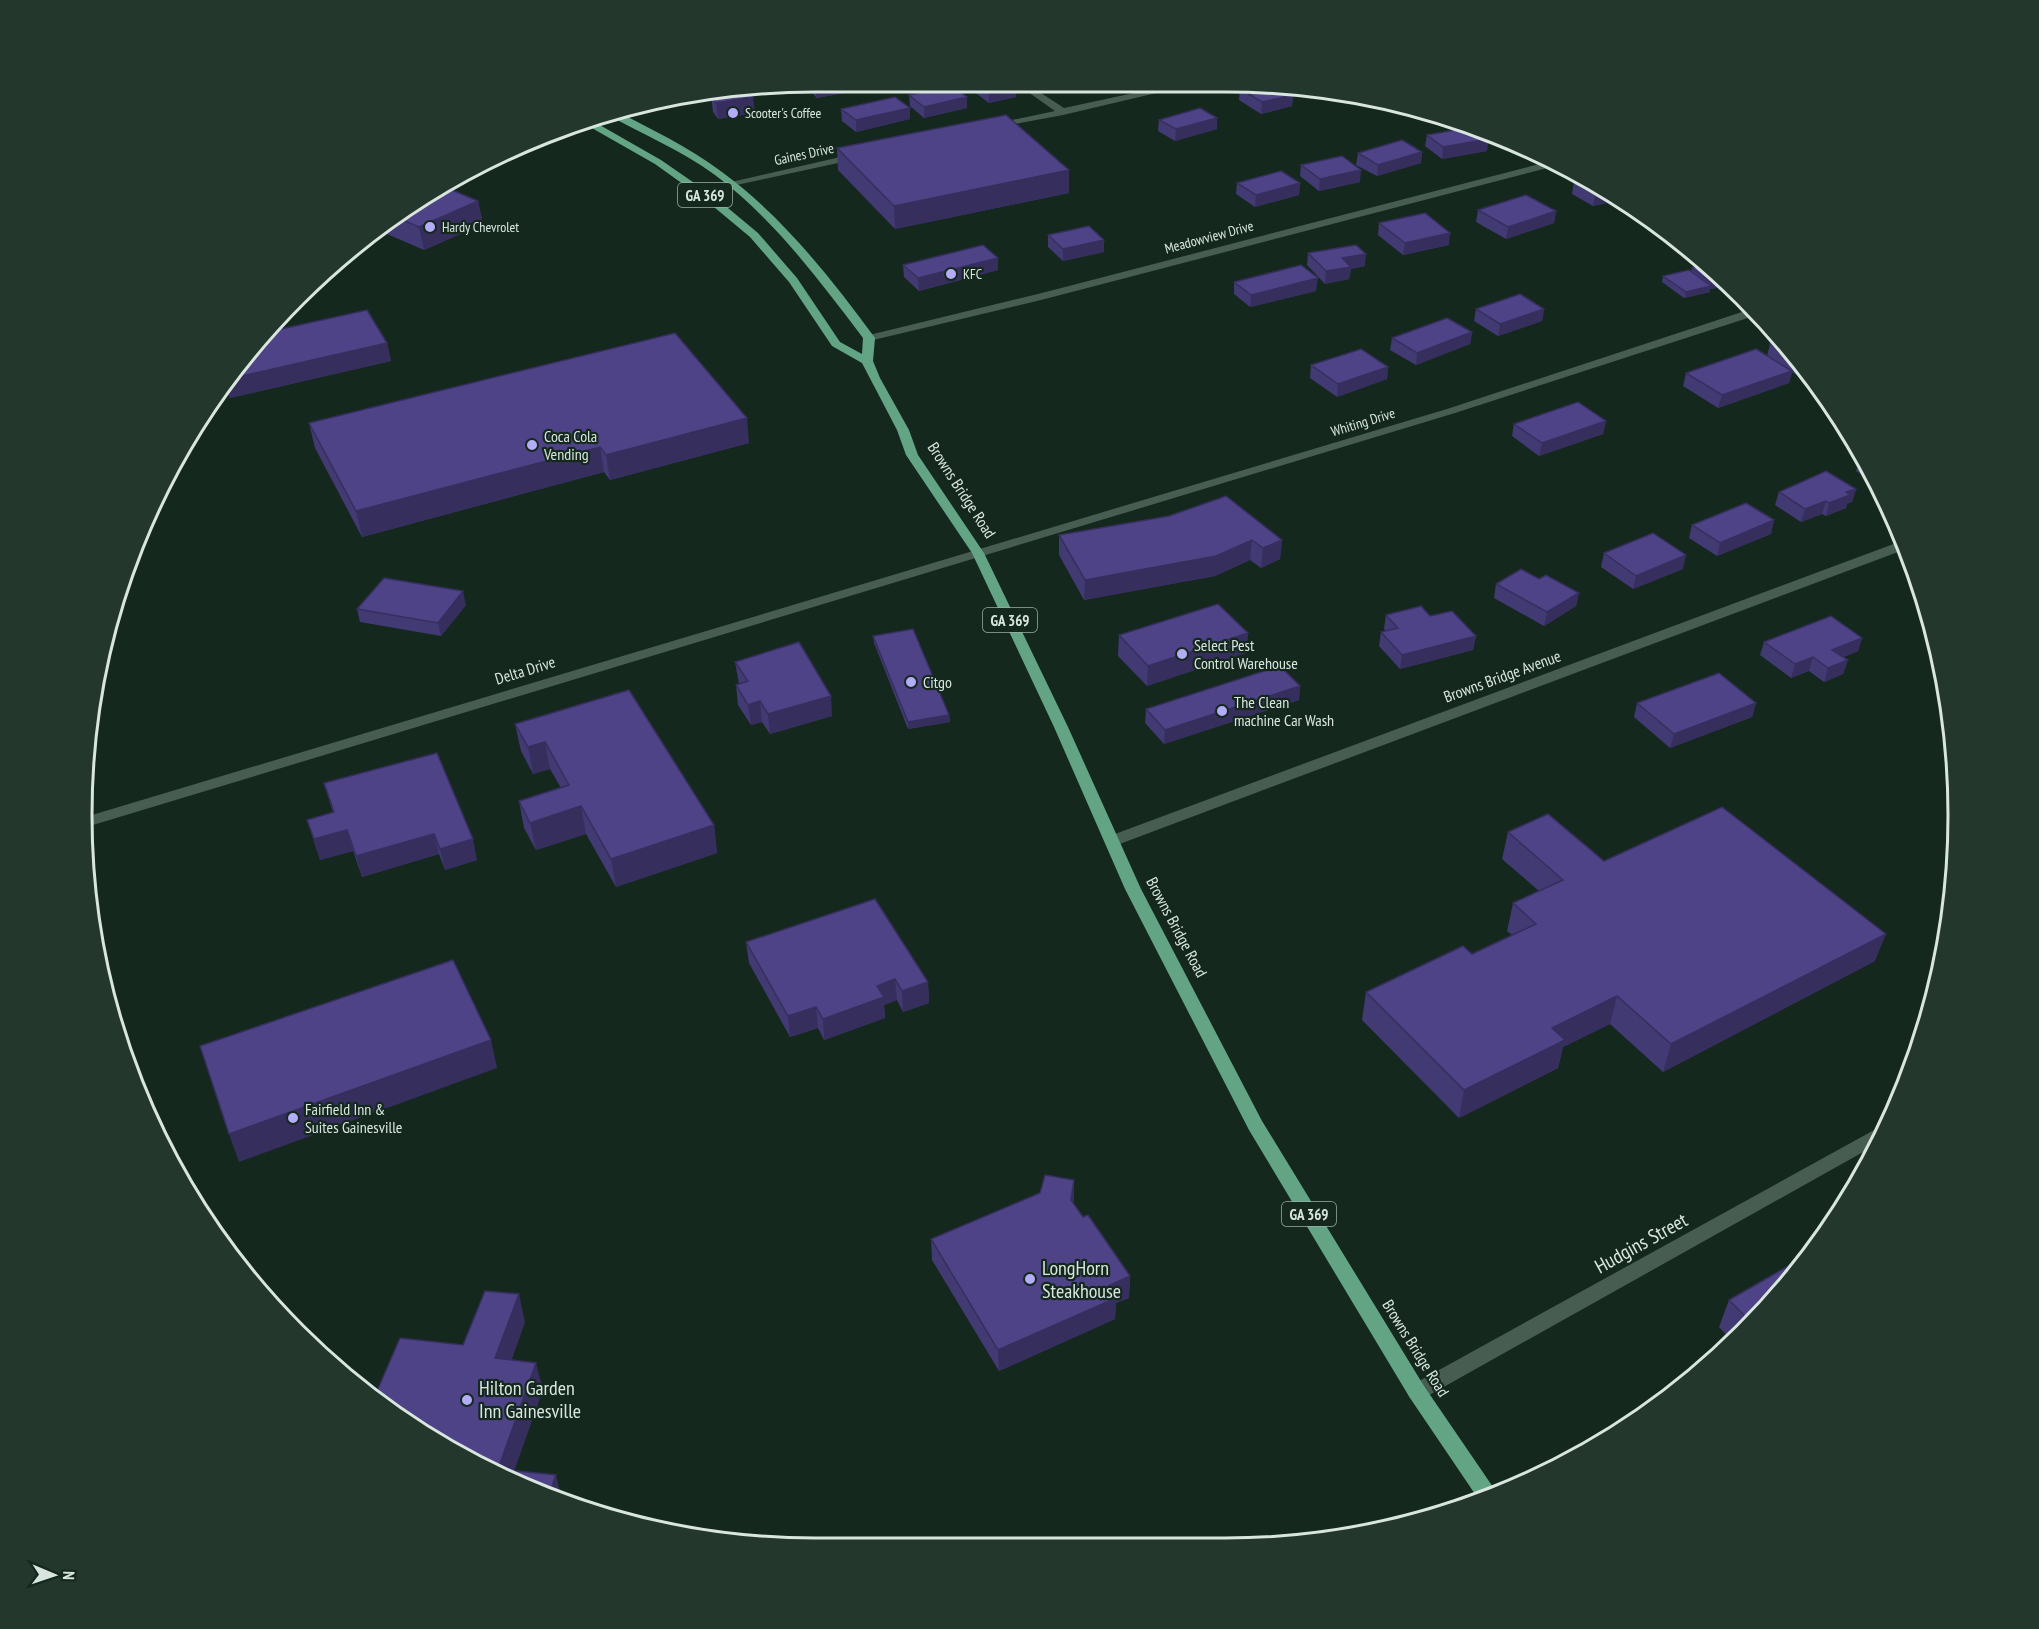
<svg xmlns="http://www.w3.org/2000/svg" width="2039" height="1629" font-family="'PT Sans Narrow',sans-serif">
	<style>
		.lines { fill: none; stroke-linecap: round; stroke-linejoin: round }
		.minor { fill: #485d52; fill-rule: evenodd }
		.major { fill: #62a484; fill-rule: evenodd }
		.wall { fill: #423a73 }
		.shaded-wall { fill: #362f5e }
		.building { fill: #4d4386; stroke: #362f5e; stroke-width: 1.5 }
		.poi-dot { fill: #b3adf9; stroke: #14281e; stroke-width: 2 }
		.labels { text-anchor: middle; dominant-baseline: central; stroke-width: 4.5; stroke-linejoin: round; paint-order: stroke }
		.far-poi-label { font-size: 14px; fill: #d9e6df; stroke: #14281e; text-anchor: start }
		.far-street-label { font-size: 14px; fill: #d9e6df; stroke: #14281e }
		.shield { fill: #14281e; stroke: #9eada5; stroke-width: 1.5 }
		.shield-label { font-size: 15px; font-weight: bold; fill: #d9e6df }
		.poi-label { font-size: 16px; fill: #d9e6df; stroke: #14281e; text-anchor: start }
		.street-label { font-size: 16px; fill: #d9e6df; stroke: #14281e }
		.near-street-label { font-size: 20px; fill: #d9e6df; stroke: #14281e }
		.near-poi-label { font-size: 20px; fill: #d9e6df; stroke: #14281e; text-anchor: start }
		.rim { fill: none; stroke: #d9e6df; stroke-width: 3 }
	</style>
	<rect width="100%" height="100%" fill="#14281e"/>
	<g class="lines">
		<path class="minor" d="M 1014,82 L 1024,82 L 1064,108 L 1185,82 L 1203,82 L 1063,115 L 993,128 L 993,124 L 1055,111 Z
			M 631,105 L 621,118 L 615,118 L 613,116 L 620,108 Z
			M 858,153 L 861,154 L 861,158 L 732,186 L 727,183 Z
			M 1551,161 L 1559,165 L 1045,299 L 869,341 L 863,338 L 865,336 L 1038,294 Z
			M 1751,309 L 1757,315 L 1455,413 L 83,828 L 82,818 L 1447,409 Z
			M 1899,542 L 1902,542 L 1906,549 L 1117,845 L 1107,845 L 1104,841 L 1107,837 Z
			M 1885,1124 L 1888,1125 L 1881,1142 L 1424,1398 L 1417,1400 L 1410,1398 L 1407,1392 L 1410,1386 Z"/>
		<path class="major" d="M 614,110 C 651,129 689,147 722,172 C 782,216 831,278 875,338 L 873,361 L 880,378 L 909,430 L 918,455 L 984,553 L 1068,727 L 1141,889 L 1262,1121 L 1424,1386 L 1495,1490 L 1477,1497 L 1410,1398 L 1249,1130 L 1125,889 L 1054,727 L 972,553 L 906,455 L 897,430 L 862,363 L 832,346 L 789,282 L 750,237 L 708,202 L 655,164 L 583,123 L 591,120 L 661,160 L 716,198 L 758,233 L 797,278 L 840,342 L 862,354 L 863,338 C 819,280 774,219 715,175 C 681,150 642,134 606,114 Z"/>
	</g>
	<path class="wall" d="M 969,82 L 1010,82 L 1016,97 L 989,103 L 969,88 Z
		M 813,88 L 865,89 L 817,98 L 813,94 Z
		M 1240,89 L 1293,95 L 1292,106 L 1261,114 L 1239,100 Z
		M 909,95 L 967,108 L 924,118 L 910,106 Z
		M 711,96 L 755,113 L 718,119 L 713,112 Z
		M 1360,100 L 1385,105 L 1370,108 Z
		M 910,108 L 910,119 L 856,132 L 842,121 L 841,109 Z
		M 1159,120 L 1217,129 L 1175,141 L 1158,131 Z
		M 1427,135 L 1487,151 L 1442,159 L 1425,146 Z
		M 837,148 L 1069,193 L 895,229 L 838,170 Z
		M 1422,152 L 1421,163 L 1377,176 L 1356,165 L 1358,153 Z
		M 1301,165 L 1360,182 L 1319,191 L 1300,176 Z
		M 1591,179 L 1620,200 L 1593,206 L 1572,194 L 1574,182 Z
		M 1237,183 L 1300,183 L 1299,195 L 1255,207 L 1236,194 Z
		M 440,185 L 478,201 L 483,224 L 424,250 L 380,231 Z
		M 1478,210 L 1556,211 L 1554,223 L 1506,239 L 1476,222 Z
		M 1379,223 L 1449,245 L 1403,255 L 1378,235 Z
		M 1048,235 L 1104,252 L 1063,261 L 1048,247 Z
		M 1308,253 L 1365,266 L 1351,269 L 1349,279 L 1325,284 L 1307,265 Z
		M 998,258 L 998,270 L 919,291 L 904,277 L 903,265 Z
		M 1709,264 L 1730,286 L 1710,289 L 1710,292 L 1684,298 L 1662,282 L 1663,276 L 1691,272 L 1692,268 Z
		M 1234,282 L 1316,291 L 1250,307 L 1234,294 Z
		M 1476,309 L 1544,309 L 1542,321 L 1498,336 L 1474,321 Z
		M 268,332 L 387,343 L 391,361 L 230,398 L 225,388 Z
		M 1472,332 L 1470,344 L 1416,365 L 1390,350 L 1392,338 Z
		M 1781,340 L 1806,368 L 1797,375 L 1792,372 L 1789,383 L 1718,408 L 1683,386 L 1686,373 L 1767,356 L 1770,344 Z
		M 1311,365 L 1388,367 L 1387,379 L 1337,397 L 1310,378 Z
		M 1606,421 L 1603,434 L 1539,456 L 1512,436 L 1514,424 Z
		M 309,423 L 749,443 L 610,480 L 604,472 L 362,537 L 315,448 Z
		M 1864,456 L 1876,483 L 1856,471 L 1860,458 Z
		M 1856,489 L 1852,502 L 1847,504 L 1846,508 L 1826,516 L 1822,514 L 1801,522 L 1775,505 L 1779,492 Z
		M 1774,520 L 1771,534 L 1717,556 L 1689,538 L 1692,525 Z
		M 1059,535 L 1282,540 L 1280,559 L 1261,568 L 1250,560 L 1215,576 L 1084,600 L 1059,555 Z
		M 1604,553 L 1683,569 L 1633,589 L 1601,567 Z
		M 1539,579 L 1579,593 L 1576,606 L 1544,626 L 1494,598 L 1496,584 Z
		M 466,605 L 441,636 L 360,622 L 357,609 Z
		M 1386,615 L 1430,616 L 1476,636 L 1473,650 L 1400,669 L 1379,646 L 1381,632 L 1386,631 L 1384,629 Z
		M 1248,633 L 1246,653 L 1147,686 L 1118,656 L 1119,635 Z
		M 873,636 L 949,715 L 950,722 L 908,729 L 874,643 Z
		M 1862,638 L 1858,651 L 1843,657 L 1848,660 L 1843,674 L 1824,682 L 1809,671 L 1791,678 L 1760,655 L 1764,642 Z
		M 735,662 L 832,716 L 770,734 L 762,722 L 751,725 L 738,705 L 736,685 L 739,684 Z
		M 1300,686 L 1299,700 L 1164,744 L 1145,723 L 1146,709 Z
		M 1637,703 L 1756,703 L 1752,717 L 1670,748 L 1634,717 Z
		M 515,724 L 714,825 L 717,853 L 616,887 L 586,834 L 536,850 L 524,828 L 519,801 L 561,788 L 550,769 L 533,774 L 521,751 Z
		M 437,753 L 477,860 L 445,870 L 439,854 L 362,877 L 353,851 L 320,860 L 307,820 L 333,813 L 324,783 Z
		M 1508,832 L 1604,861 L 1875,961 L 1663,1072 L 1610,1024 L 1563,1047 L 1558,1068 L 1459,1118 L 1362,1020 L 1366,992 L 1472,954 L 1512,935 L 1507,931 L 1513,903 L 1539,891 L 1502,859 Z
		M 746,942 L 928,982 L 929,1003 L 903,1012 L 897,1000 L 884,1005 L 885,1018 L 824,1040 L 818,1028 L 790,1037 L 749,963 Z
		M 1074,1180 L 1073,1204 L 1083,1217 L 1130,1276 L 1129,1298 L 1116,1303 L 1115,1319 L 999,1371 L 932,1260 L 931,1239 Z
		M 1806,1261 L 1732,1341 L 1719,1327 L 1729,1300 Z"/>
	<path class="shaded-wall" d="M 864,84 L 865,89 L 817,98 L 816,92 Z
		M 1016,86 L 1016,97 L 989,103 L 989,92 Z
		M 1293,95 L 1292,106 L 1261,114 L 1262,102 Z
		M 753,97 L 755,113 L 718,119 L 716,103 Z
		M 967,97 L 967,108 L 924,118 L 924,107 Z
		M 1370,102 L 1385,105 L 1370,108 Z
		M 910,108 L 910,119 L 856,132 L 856,120 Z
		M 1217,118 L 1217,129 L 1175,141 L 1176,129 Z
		M 1489,139 L 1487,151 L 1442,159 L 1443,147 Z
		M 1422,152 L 1421,163 L 1377,176 L 1378,165 Z
		M 1069,170 L 1069,193 L 895,229 L 894,206 Z
		M 1361,170 L 1360,182 L 1319,191 L 1320,179 Z
		M 1300,183 L 1299,195 L 1255,207 L 1256,195 Z
		M 1608,191 L 1620,200 L 1593,206 L 1595,195 Z
		M 478,201 L 483,224 L 424,250 L 419,227 Z
		M 1556,211 L 1554,223 L 1506,239 L 1508,227 Z
		M 1450,233 L 1449,245 L 1403,255 L 1405,243 Z
		M 1104,240 L 1104,252 L 1063,261 L 1063,249 Z
		M 1366,254 L 1365,266 L 1351,269 L 1349,279 L 1325,284 L 1326,271 L 1342,258 Z
		M 998,258 L 998,270 L 919,291 L 918,278 Z
		M 1318,278 L 1316,291 L 1250,307 L 1251,295 Z
		M 1725,281 L 1730,286 L 1710,289 L 1710,292 L 1684,298 L 1686,292 L 1710,286 L 1711,283 Z
		M 1544,309 L 1542,321 L 1498,336 L 1500,324 Z
		M 1472,332 L 1470,344 L 1416,365 L 1417,353 Z
		M 387,343 L 391,361 L 230,398 L 226,386 L 233,378 Z
		M 1801,362 L 1808,371 L 1797,375 Z
		M 1388,367 L 1387,379 L 1337,397 L 1338,384 Z
		M 1792,371 L 1789,383 L 1718,408 L 1722,395 Z
		M 747,418 L 749,443 L 610,480 L 606,455 Z
		M 1606,421 L 1603,434 L 1539,456 L 1542,443 Z
		M 600,447 L 604,472 L 362,537 L 356,511 Z
		M 1856,489 L 1852,502 L 1847,504 L 1846,508 L 1826,516 L 1829,503 L 1846,492 Z
		M 1826,501 L 1822,514 L 1801,522 L 1805,509 Z
		M 1774,520 L 1771,534 L 1717,556 L 1720,543 Z
		M 1252,540 L 1250,560 L 1215,576 L 1084,600 L 1085,580 Z
		M 1282,540 L 1280,559 L 1261,568 L 1263,548 Z
		M 1686,555 L 1683,569 L 1633,589 L 1636,576 Z
		M 463,591 L 466,605 L 441,636 L 438,623 Z
		M 1579,593 L 1576,606 L 1544,626 L 1547,612 Z
		M 1248,633 L 1246,653 L 1147,686 L 1148,666 Z
		M 1476,636 L 1473,650 L 1400,669 L 1402,655 Z
		M 1862,638 L 1858,651 L 1828,663 L 1832,650 Z
		M 1813,657 L 1809,671 L 1791,678 L 1795,664 Z
		M 1848,660 L 1843,674 L 1824,682 L 1828,668 Z
		M 1300,686 L 1299,700 L 1164,744 L 1165,730 Z
		M 831,696 L 832,716 L 770,734 L 768,714 Z
		M 760,701 L 762,722 L 751,725 L 748,705 Z
		M 1756,703 L 1752,717 L 1670,748 L 1674,734 Z
		M 949,715 L 950,722 L 908,729 L 908,722 Z
		M 545,742 L 550,769 L 533,774 L 528,747 Z
		M 581,806 L 586,834 L 536,850 L 530,823 Z
		M 714,825 L 717,853 L 616,887 L 611,859 Z
		M 347,830 L 353,851 L 320,860 L 314,839 Z
		M 434,834 L 439,854 L 362,877 L 356,856 Z
		M 473,839 L 477,860 L 445,870 L 440,849 Z
		M 1886,934 L 1875,961 L 1663,1072 L 1671,1044 Z
		M 895,979 L 897,1000 L 884,1005 L 885,1018 L 824,1040 L 823,1019 L 877,986 Z
		M 928,982 L 929,1003 L 903,1012 L 902,991 Z
		M 1617,996 L 1610,1024 L 1563,1047 L 1558,1068 L 1459,1118 L 1464,1090 L 1552,1028 Z
		M 816,1007 L 818,1028 L 790,1037 L 788,1016 Z
		M 491,1040 L 497,1068 L 239,1162 L 229,1134 Z
		M 1074,1180 L 1074,1201 L 1070,1221 L 1071,1200 Z
		M 1130,1276 L 1129,1298 L 1116,1303 L 1115,1319 L 999,1371 L 998,1350 L 1108,1286 Z
		M 519,1294 L 525,1322 L 503,1385 L 495,1358 Z
		M 536,1363 L 543,1390 L 511,1480 L 498,1469 Z
		M 556,1475 L 562,1501 L 548,1497 Z"/>
	<path class="building" d="M 852,81 L 862,81 L 864,84 L 816,92 L 813,88 Z
		M 974,82 L 1010,82 L 1016,86 L 989,92 Z
		M 1267,83 L 1272,83 L 1293,95 L 1262,102 L 1240,89 Z
		M 951,86 L 967,97 L 924,107 L 909,95 Z
		M 748,90 L 753,97 L 716,103 L 711,96 Z
		M 895,97 L 910,108 L 856,120 L 841,109 Z
		M 1200,108 L 1217,118 L 1176,129 L 1159,120 Z
		M 1006,115 L 1069,170 L 894,206 L 837,148 Z
		M 1472,127 L 1489,139 L 1443,147 L 1427,135 Z
		M 1402,140 L 1422,152 L 1378,165 L 1358,153 Z
		M 1342,156 L 1361,170 L 1320,179 L 1301,165 Z
		M 1281,171 L 1300,183 L 1256,195 L 1237,183 Z
		M 1589,178 L 1591,179 L 1608,191 L 1595,195 L 1574,182 Z
		M 440,185 L 478,201 L 419,227 L 398,218 Z
		M 1526,195 L 1556,211 L 1508,227 L 1478,210 Z
		M 1425,213 L 1450,233 L 1405,243 L 1379,223 Z
		M 1089,226 L 1104,240 L 1063,249 L 1048,235 Z
		M 983,245 L 998,258 L 918,278 L 903,265 Z
		M 1356,245 L 1366,254 L 1342,258 L 1351,267 L 1326,271 L 1308,253 Z
		M 1709,264 L 1725,281 L 1711,283 L 1692,268 Z
		M 1301,265 L 1318,278 L 1251,295 L 1234,282 Z
		M 1689,270 L 1711,286 L 1686,292 L 1663,276 Z
		M 1520,294 L 1544,309 L 1500,324 L 1476,309 Z
		M 367,310 L 387,343 L 233,378 L 268,332 Z
		M 1447,318 L 1472,332 L 1417,353 L 1392,338 Z
		M 675,333 L 747,418 L 606,455 L 600,447 L 356,511 L 309,423 Z
		M 1781,340 L 1801,362 L 1770,344 Z
		M 1361,349 L 1388,367 L 1338,384 L 1311,365 Z
		M 1756,349 L 1792,371 L 1722,395 L 1686,373 Z
		M 1578,402 L 1606,421 L 1542,443 L 1514,424 Z
		M 1826,471 L 1856,489 L 1846,492 L 1850,495 L 1829,503 L 1826,501 L 1805,509 L 1779,492 Z
		M 1226,496 L 1282,540 L 1263,548 L 1252,540 L 1216,556 L 1085,580 L 1059,535 L 1169,516 Z
		M 1746,503 L 1774,520 L 1720,543 L 1692,525 Z
		M 1653,533 L 1686,555 L 1636,576 L 1604,553 Z
		M 1521,569 L 1539,579 L 1546,575 L 1579,593 L 1547,612 L 1496,584 Z
		M 384,578 L 463,591 L 438,623 L 357,609 Z
		M 1218,604 L 1248,633 L 1148,666 L 1119,635 Z
		M 1421,606 L 1430,616 L 1452,611 L 1476,636 L 1402,655 L 1381,632 L 1398,628 L 1386,615 Z
		M 1831,616 L 1862,638 L 1832,650 L 1848,660 L 1828,668 L 1813,657 L 1795,664 L 1764,642 Z
		M 913,629 L 949,715 L 908,722 L 873,636 Z
		M 799,642 L 831,696 L 768,714 L 760,701 L 748,705 L 736,685 L 748,681 L 735,662 Z
		M 1280,666 L 1300,686 L 1165,730 L 1146,709 Z
		M 1719,673 L 1756,703 L 1674,734 L 1637,703 Z
		M 629,690 L 714,825 L 611,859 L 581,806 L 530,823 L 519,801 L 569,785 L 545,742 L 528,747 L 515,724 Z
		M 437,753 L 473,839 L 440,849 L 434,834 L 356,856 L 347,830 L 314,839 L 307,820 L 334,812 L 324,783 Z
		M 1722,807 L 1886,934 L 1671,1044 L 1617,996 L 1552,1028 L 1565,1040 L 1464,1090 L 1366,992 L 1463,946 L 1472,954 L 1536,924 L 1513,903 L 1563,880 L 1508,832 L 1548,814 L 1604,861 Z
		M 875,899 L 928,982 L 902,991 L 895,979 L 877,986 L 884,997 L 823,1019 L 816,1007 L 788,1016 L 746,942 Z
		M 453,960 L 491,1040 L 229,1134 L 200,1046 Z
		M 1045,1175 L 1074,1180 L 1071,1200 L 1083,1217 L 1088,1215 L 1130,1276 L 1108,1286 L 1116,1298 L 998,1350 L 931,1239 L 1040,1193 Z
		M 1811,1253 L 1806,1261 L 1750,1321 L 1729,1300 Z
		M 485,1291 L 519,1294 L 495,1358 L 536,1363 L 498,1469 L 556,1475 L 548,1497 L 534,1492 L 407,1424 L 368,1390 L 377,1391 L 400,1338 L 463,1345 Z"/>
	<g class="poi-dot">
		<circle cx="733" cy="113" r="6"/>
		<circle cx="430" cy="227" r="6"/>
		<circle cx="951" cy="274" r="6"/>
		<circle cx="532" cy="445" r="6"/>
		<circle cx="1182" cy="654" r="6"/>
		<circle cx="911" cy="682" r="6"/>
		<circle cx="1222" cy="711" r="6"/>
		<circle cx="293" cy="1118" r="6"/>
		<circle cx="1030" cy="1279" r="6"/>
		<circle cx="467" cy="1400" r="6"/>
	</g>
	<g class="labels">
		<g class="far-poi-label">
			<text x="745" y="113">Scooter's Coffee</text>
			<text x="442" y="227">Hardy Chevrolet</text>
			<text x="963" y="274">KFC</text>
		</g>
		<g class="far-street-label">
			<text transform="translate(804 154) rotate(-12)">Gaines Drive</text>
			<text transform="translate(1209 237) rotate(-15)">Meadowview Drive</text>
			<text transform="translate(1363 422) rotate(-17)">Whiting Drive</text>
		</g>
		<g class="shield">
			<rect x="678" y="183" width="54" height="24" rx="4.5"/>
			<rect x="983" y="608" width="54" height="24" rx="4.5"/>
			<rect x="1282" y="1202" width="54" height="24" rx="4.5"/>
		</g>
		<g class="shield-label">
			<text x="705" y="195">GA 369</text>
			<text x="1010" y="620">GA 369</text>
			<text x="1309" y="1214">GA 369</text>
		</g>
		<g class="poi-label">
			<text x="544" y="436">Coca Cola<tspan x="544" dy="18">Vending</tspan></text>
			<text x="1194" y="645">Select Pest<tspan x="1194" dy="18">Control Warehouse</tspan></text>
			<text x="923" y="682">Citgo</text>
			<text x="1234" y="702">The Clean<tspan x="1234" dy="18">machine Car Wash</tspan></text>
			<text x="305" y="1109">Fairfield Inn &amp;<tspan x="305" dy="18">Suites Gainesville</tspan></text>
		</g>
		<g class="street-label">
			<text transform="translate(962 490) rotate(57)">Browns Bridge Road</text>
			<text transform="translate(525 670) rotate(-17)">Delta Drive</text>
			<text transform="translate(1502 676) rotate(-20)">Browns Bridge Avenue</text>
			<text transform="translate(1177 927) rotate(62)">Browns Bridge Road</text>
			<text transform="translate(1416 1348) rotate(58)">Browns Bridge Road</text>
		</g>
		<g class="near-street-label">
			<text transform="translate(1641 1243) rotate(-29)">Hudgins Street</text>
		</g>
		<g class="near-poi-label">
			<text x="1042" y="1268">LongHorn<tspan x="1042" dy="23">Steakhouse</tspan></text>
			<text x="479" y="1388">Hilton Garden<tspan x="479" dy="23">Inn Gainesville</tspan></text>
		</g>
	</g>
	<path d="M0 0H2039V1629H0ZM815 92H1225A723 723 0 0 1 1948 815V815A723 723 0 0 1 1225 1538H815A723 723 0 0 1 92 815V815A723 723 0 0 1 815 92Z" fill="#24372d" fill-rule="evenodd"/>
	<path class="rim" d="M815 92H1225A723 723 0 0 1 1948 815V815A723 723 0 0 1 1225 1538H815A723 723 0 0 1 92 815V815A723 723 0 0 1 815 92Z"/>
	<g transform="translate(54 1575) rotate(92)" stroke="#14281e" stroke-width="4.5" paint-order="stroke">
	<path d="M0-4.5L10 22L0 15L-10 22Z" fill="#d9e6df"/>
	<text y="-9" font-size="16" font-weight="bold" text-anchor="middle" fill="#d9e6df">N</text>
	</g>
</svg>
